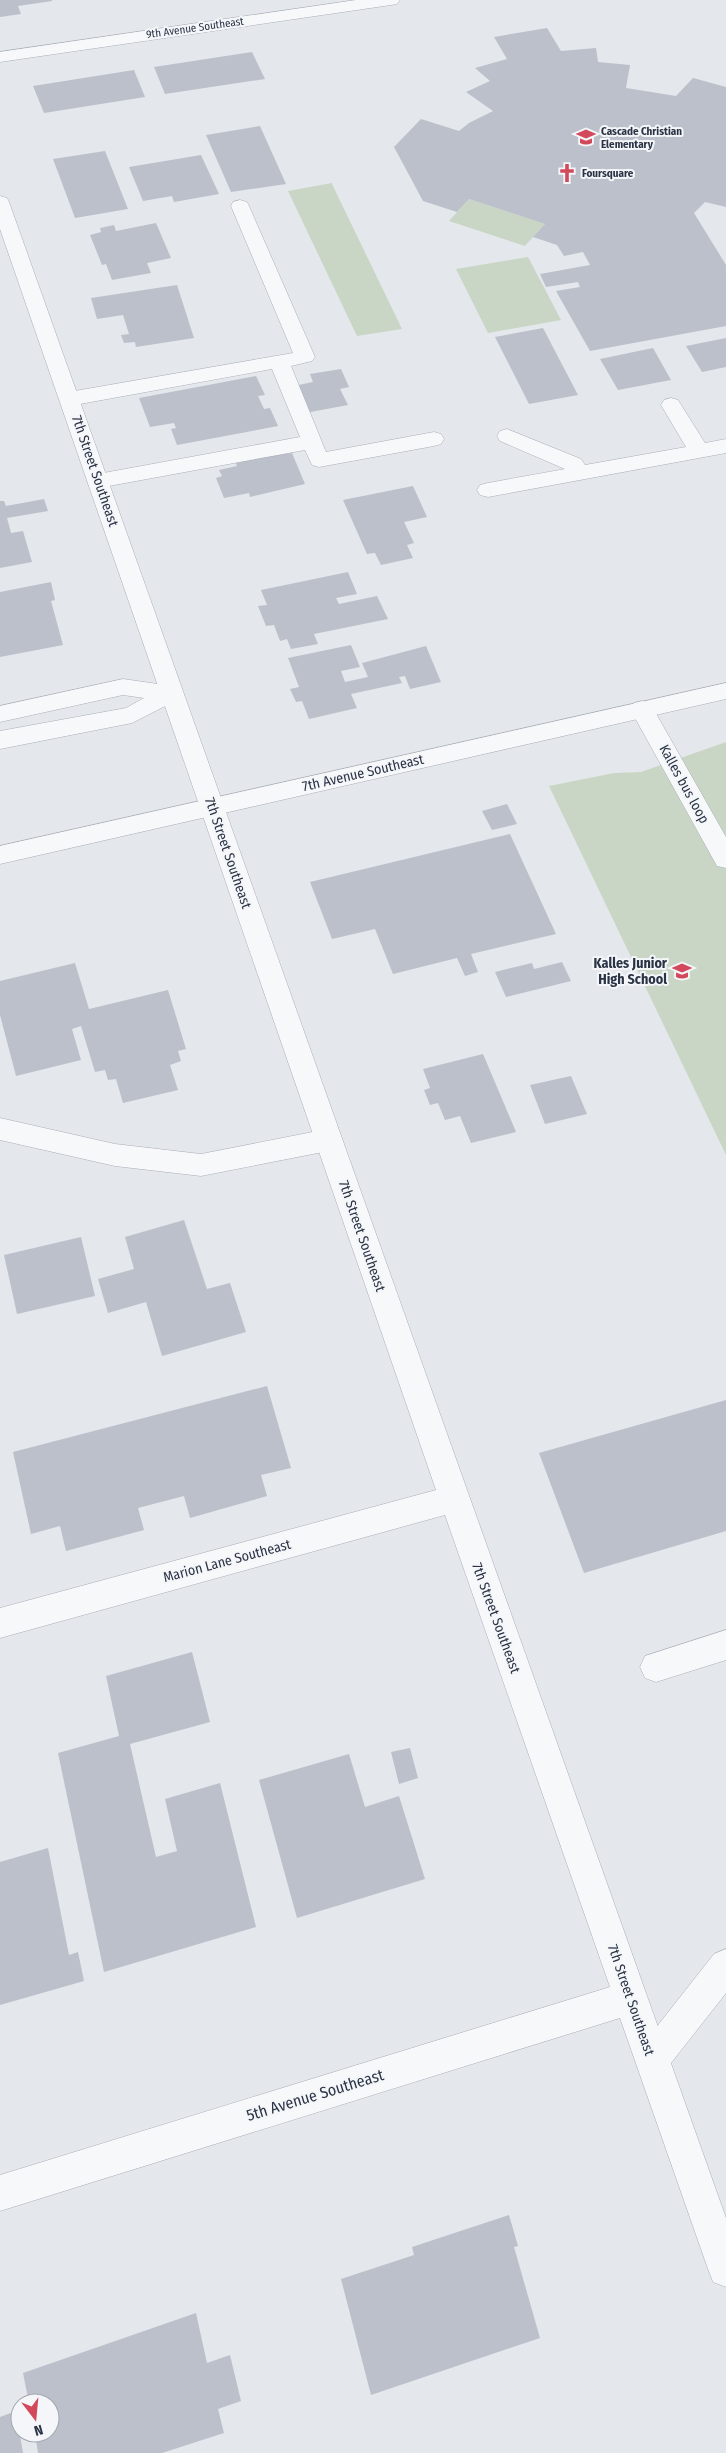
<svg xmlns="http://www.w3.org/2000/svg" width="726" height="2453" font-family="'Fira Sans Condensed',sans-serif">
	<style>
		.green { fill: #c9d6c5 }
		.building { fill: #bbc0ca }
		.lines { fill: none; stroke-linecap: round; stroke-linejoin: round }
		.service-casing { stroke: #a9aeb7; stroke-width: 1 }
		.minor-casing { stroke: #a9aeb7; stroke-width: 1 }
		.tertiary-casing { stroke: #a9aeb7; stroke-width: 1 }
		.service { fill: #f7f8fa; fill-rule: evenodd }
		.minor { fill: #f7f8fa; fill-rule: evenodd }
		.tertiary { fill: #f7f8fa; fill-rule: evenodd }
		.labels { text-anchor: middle; dominant-baseline: central; stroke-width: 4; stroke-linejoin: round; paint-order: stroke }
		.far-street-label { font-size: 11px; fill: #2b3445; stroke: #f4f6f9 }
		.far-poi-label { font-size: 11px; font-weight: bold; fill: #2b3445; stroke: #f4f6f9; text-anchor: start }
		.street-label { font-size: 14px; fill: #2b3445; stroke: #f4f6f9 }
		.poi-label { font-size: 14px; font-weight: bold; fill: #2b3445; stroke: #f4f6f9; text-anchor: end }
		.near-street-label { font-size: 16px; fill: #2b3445; stroke: #f4f6f9 }
	</style>
	<rect width="100%" height="100%" fill="#e4e7ec"/>
	<path class="green" d="M 332,183 L 332,184 L 402,329 L 357,336 L 288,191 Z
		M 469,199 L 545,224 L 525,246 L 449,221 Z
		M 528,257 L 561,320 L 488,333 L 456,269 Z
		M 726,742 L 726,1155 L 549,786 L 614,773 L 641,772 Z"/>
	<path class="building" d="M 0,0 L 52,0 L 52,1 L 18,6 L 21,14 L 0,17 Z
		M 547,28 L 561,51 L 596,48 L 598,62 L 630,65 L 626,88 L 676,96 L 693,78 L 726,87 L 726,207 L 705,202 L 694,213 L 726,265 L 726,326 L 590,351 L 556,291 L 580,287 L 578,282 L 546,287 L 540,274 L 590,265 L 583,252 L 564,256 L 557,245 L 533,237 L 545,224 L 469,199 L 457,212 L 423,201 L 394,147 L 421,119 L 459,131 L 469,123 L 493,111 L 466,92 L 490,81 L 475,68 L 507,59 L 494,37 Z
		M 252,52 L 265,79 L 165,94 L 154,67 Z
		M 134,70 L 145,97 L 44,113 L 33,86 Z
		M 260,126 L 286,184 L 231,192 L 206,135 Z
		M 105,151 L 128,209 L 75,218 L 53,159 Z
		M 201,155 L 219,194 L 174,202 L 172,196 L 143,201 L 129,167 Z
		M 156,223 L 171,258 L 147,263 L 151,273 L 112,280 L 106,264 L 102,265 L 90,235 L 101,232 L 100,228 L 114,225 L 116,231 Z
		M 177,285 L 194,338 L 136,347 L 135,342 L 124,343 L 121,335 L 129,334 L 123,315 L 97,319 L 91,298 Z
		M 543,328 L 578,395 L 529,404 L 495,337 Z
		M 726,338 L 726,367 L 702,372 L 686,346 Z
		M 653,348 L 671,380 L 618,390 L 600,359 Z
		M 341,369 L 349,387 L 340,389 L 348,405 L 305,413 L 294,386 L 313,382 L 310,374 Z
		M 256,376 L 265,395 L 258,396 L 264,409 L 270,408 L 278,426 L 177,445 L 171,429 L 176,428 L 174,423 L 150,427 L 139,398 Z
		M 292,453 L 305,484 L 250,497 L 249,493 L 224,498 L 216,478 L 222,476 L 219,470 L 237,466 L 235,461 Z
		M 413,486 L 427,517 L 404,522 L 414,543 L 407,545 L 413,558 L 381,565 L 375,553 L 367,554 L 343,500 Z
		M 44,499 L 48,511 L 7,518 L 11,533 L 23,531 L 32,562 L 0,568 L 0,501 L 4,501 L 6,506 Z
		M 348,572 L 357,594 L 336,598 L 339,604 L 377,596 L 388,619 L 314,634 L 318,644 L 291,649 L 287,639 L 280,641 L 274,625 L 266,626 L 258,606 L 267,605 L 261,590 Z
		M 51,582 L 55,600 L 51,601 L 63,645 L 0,657 L 0,592 Z
		M 351,645 L 360,667 L 341,671 L 345,682 L 368,677 L 362,663 L 426,646 L 441,682 L 410,689 L 405,676 L 399,677 L 402,683 L 351,694 L 357,708 L 309,719 L 302,701 L 296,702 L 290,689 L 299,687 L 288,658 Z
		M 507,804 L 517,824 L 492,830 L 482,811 Z
		M 510,834 L 556,934 L 471,954 L 478,972 L 465,976 L 457,958 L 393,974 L 375,929 L 332,939 L 310,882 Z
		M 562,962 L 571,981 L 506,997 L 495,972 L 532,963 L 534,969 Z
		M 75,963 L 89,1009 L 168,990 L 186,1049 L 178,1051 L 181,1061 L 170,1065 L 178,1090 L 123,1103 L 116,1079 L 108,1080 L 105,1070 L 95,1072 L 81,1026 L 72,1029 L 81,1060 L 16,1076 L 0,1015 L 0,981 Z
		M 483,1054 L 516,1132 L 471,1143 L 460,1116 L 445,1120 L 438,1103 L 430,1105 L 424,1090 L 430,1088 L 423,1069 Z
		M 571,1076 L 587,1114 L 545,1124 L 530,1085 Z
		M 184,1220 L 207,1289 L 230,1283 L 246,1332 L 162,1356 L 146,1302 L 108,1313 L 98,1279 L 134,1269 L 125,1237 Z
		M 81,1237 L 95,1296 L 17,1314 L 4,1255 Z
		M 267,1386 L 291,1468 L 261,1475 L 267,1496 L 190,1518 L 184,1496 L 138,1508 L 144,1530 L 66,1551 L 60,1526 L 31,1534 L 13,1452 Z
		M 726,1400 L 726,1531 L 584,1573 L 539,1453 Z
		M 192,1652 L 210,1722 L 130,1744 L 156,1857 L 177,1851 L 165,1799 L 220,1783 L 256,1927 L 104,1972 L 58,1753 L 119,1736 L 106,1676 Z
		M 410,1748 L 418,1778 L 399,1784 L 391,1752 Z
		M 349,1754 L 365,1807 L 399,1796 L 425,1879 L 297,1918 L 259,1780 Z
		M 48,1848 L 69,1955 L 78,1952 L 84,1981 L 0,2005 L 0,1862 Z
		M 509,2215 L 518,2246 L 514,2247 L 540,2338 L 371,2395 L 341,2279 L 414,2255 L 412,2247 Z
		M 196,2313 L 207,2363 L 230,2355 L 241,2401 L 218,2409 L 224,2433 L 162,2453 L 38,2453 L 35,2433 L 50,2433 L 50,2403 L 29,2403 L 23,2373 Z
		M 16,2411 L 23,2453 L 0,2453 L 0,2417 Z"/>
	<g class="lines">
		<g class="service-casing">
			<path id="service" d="M 240,200 L 247,202 L 249,206 L 315,357 L 312,361 L 291,366 L 326,452 L 434,432 L 441,434 L 444,439 L 441,444 L 434,446 L 319,467 L 312,465 L 305,450 L 98,488 L 91,486 L 87,481 L 91,476 L 98,474 L 300,437 L 272,369 L 69,406 L 62,404 L 59,399 L 62,394 L 69,392 L 293,353 L 231,206 L 233,202 Z
				M 671,398 L 678,400 L 705,443 L 726,439 L 726,453 L 488,497 L 480,495 L 477,490 L 480,485 L 488,483 L 565,469 L 500,441 L 497,436 L 500,431 L 507,429 L 581,459 L 585,465 L 686,447 L 661,405 L 664,400 Z
				M 123,679 L 179,687 L 182,693 L 179,699 L 132,723 L 0,749 L 0,731 L 126,708 L 144,698 L 123,695 L 0,722 L 0,706 Z
				M 642,701 L 650,703 L 726,837 L 726,868 L 717,866 L 630,709 L 634,703 Z
				M 0,1118 L 115,1144 L 201,1154 L 328,1129 L 337,1132 L 341,1140 L 337,1148 L 328,1151 L 201,1176 L 115,1166 L 0,1140 Z
				M 726,1630 L 726,1660 L 656,1682 L 645,1678 L 640,1667 L 645,1656 Z
				M 726,1949 L 726,1993 L 664,2072 L 652,2077 L 640,2072 L 635,2060 L 640,2048 L 714,1954 Z"/>
		</g>
		<g class="minor-casing">
			<path id="minor" d="M 356,0 L 400,0 L 397,4 L 391,5 L 0,62 L 0,52 Z
				M 0,196 L 7,198 L 9,202 L 726,2218 L 726,2287 L 713,2282 L 708,2269 L 620,2018 L 0,2211 L 0,2175 L 610,1987 L 445,1515 L 0,1638 L 0,1608 L 436,1490 L 0,229 Z"/>
		</g>
		<g class="tertiary-casing">
			<path id="tertiary" d="M 726,683 L 726,699 L 0,864 L 0,846 Z"/>
		</g>
		<use href="#service" class="service"/>
		<use href="#minor" class="minor"/>
		<use href="#tertiary" class="tertiary"/>
	</g>
	<defs>
		<g id="school-bare" transform="scale(1.5)"><path d="M0-5L7-2L0 1L-7-2ZM-4 1L0 2.5L4 1V4Q0 6-4 4Z" fill="#d1495b" stroke="#f4f6f9" stroke-width="2.5" paint-order="stroke"/></g>
		<g id="church-bare" transform="scale(1.5)"><path d="M-1.2-6h2.4v3.5h3.3v2.4h-3.3V6h-2.4V-.1h-3.3v-2.4h3.3Z" fill="#d1495b" stroke="#f4f6f9" stroke-width="2.5" paint-order="stroke"/></g>
	</defs>
	<g fill-rule="evenodd">
		<use href="#school-bare" x="586" y="137"/>
		<use href="#church-bare" x="567" y="173"/>
		<use href="#school-bare" x="682" y="971"/>
	</g>
	<g class="labels">
		<g class="far-street-label">
			<text transform="translate(195 28) rotate(-8)">9th Avenue Southeast</text>
		</g>
		<g class="far-poi-label">
			<text x="601" y="131">Cascade Christian<tspan x="601" dy="13">Elementary</tspan></text>
			<text x="582" y="173">Foursquare</text>
		</g>
		<g class="street-label">
			<text transform="translate(95 471) rotate(71)">7th Street Southeast</text>
			<text transform="translate(363 773) rotate(-13)">7th Avenue Southeast</text>
			<text transform="translate(684 784) rotate(61)">Kalles bus loop</text>
			<text transform="translate(228 853) rotate(71)">7th Street Southeast</text>
			<text transform="translate(362 1236) rotate(71)">7th Street Southeast</text>
			<text transform="translate(227 1561) rotate(-15)">Marion Lane Southeast</text>
			<text transform="translate(496 1618) rotate(70)">7th Street Southeast</text>
			<text transform="translate(631 2000) rotate(71)">7th Street Southeast</text>
		</g>
		<g class="poi-label">
			<text x="667" y="963">Kalles Junior<tspan x="667" dy="16">High School</tspan></text>
		</g>
		<g class="near-street-label">
			<text transform="translate(315 2095) rotate(-17)">5th Avenue Southeast</text>
		</g>
	</g>
	<g transform="translate(35 2418) rotate(164)"><circle r="24" fill="#f4f6f9" stroke="#a4a8b1"/>
	<path d="M0-4L9 19L0 12L-9 19Z" fill="#d1495b"/>
	<text y="-8" font-size="14" font-weight="bold" text-anchor="middle" fill="#2b3445">N</text>
	</g>
</svg>
